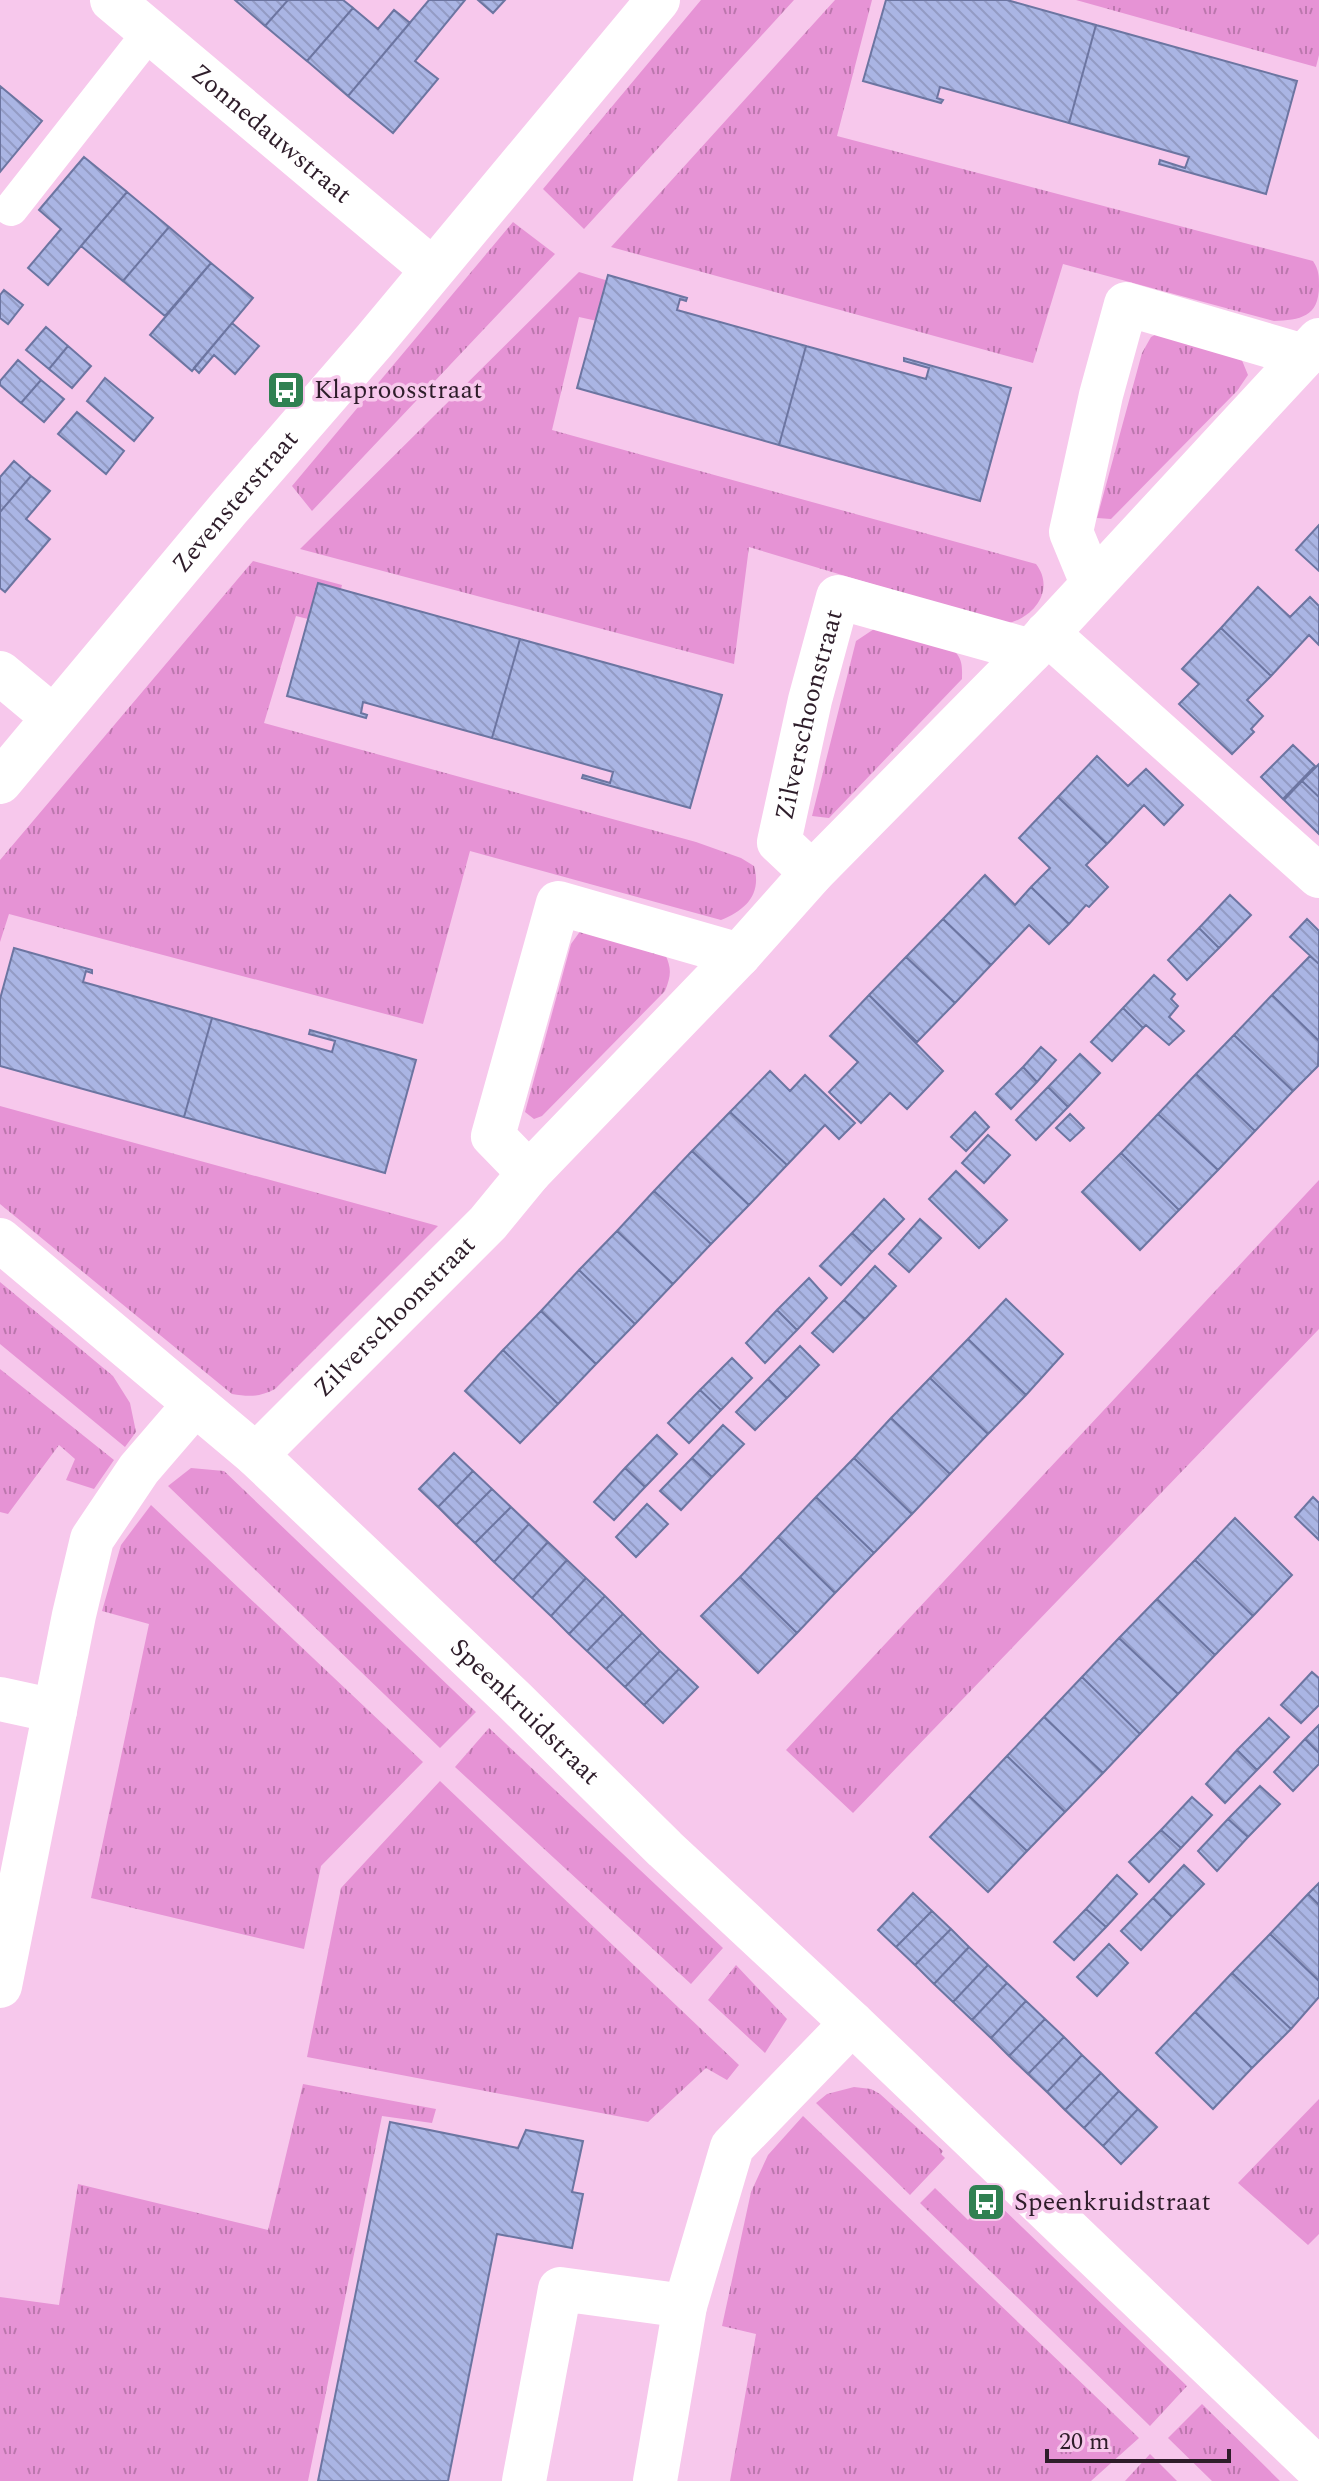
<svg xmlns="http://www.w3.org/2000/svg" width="1319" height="2481" font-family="Spectral,serif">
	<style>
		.grass { fill: url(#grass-tufts) }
		.building { fill: url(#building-back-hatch); stroke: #6c75a1; stroke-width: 2 }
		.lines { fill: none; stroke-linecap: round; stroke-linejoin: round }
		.service { stroke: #fff; stroke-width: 34 }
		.minor { stroke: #fff; stroke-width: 44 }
		.labels { text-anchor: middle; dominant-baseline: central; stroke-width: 7; stroke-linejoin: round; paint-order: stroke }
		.street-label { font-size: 26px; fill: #2e1d2a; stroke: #f7c8ec }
		.poi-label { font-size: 26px; fill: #2e1d2a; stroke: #f7c8ec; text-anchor: start }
	</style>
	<defs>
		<pattern id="grass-tufts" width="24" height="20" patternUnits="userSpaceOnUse" patternTransform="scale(2)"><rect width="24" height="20" fill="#e693d5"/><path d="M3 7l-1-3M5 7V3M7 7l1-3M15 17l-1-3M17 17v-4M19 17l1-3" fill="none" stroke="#bb77ad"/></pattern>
		<pattern id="building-back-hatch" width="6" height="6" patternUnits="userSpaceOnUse" patternTransform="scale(2)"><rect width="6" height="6" fill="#aab5e4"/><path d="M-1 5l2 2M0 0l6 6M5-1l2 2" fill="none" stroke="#939bc4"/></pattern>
	</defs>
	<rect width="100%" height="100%" fill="#f7c8ec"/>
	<path class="grass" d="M 701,0 L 794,0 L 584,229 L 543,189 Z
		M 835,0 L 872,0 L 837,136 L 1313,261 C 1319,270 1319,276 1319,286 C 1319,317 1300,320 1274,321 L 1063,264 L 1033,363 L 611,247 Z
		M 1076,0 L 1319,0 L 1319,55 L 1316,67 Z
		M 513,222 L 555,254 L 312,511 L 292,486 Z
		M 579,272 L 635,289 L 629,328 L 579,317 L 552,430 L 1036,564 C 1056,590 1033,619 1005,624 L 749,547 L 734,664 L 300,549 Z
		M 1167,328 L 1241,358 L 1248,375 L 1237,391 L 1111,519 L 1097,518 L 1142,353 L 1151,337 Z
		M 253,561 L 342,585 L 332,625 L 296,616 L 264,723 L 696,842 L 741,858 L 754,866 C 762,894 746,910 721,920 L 470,851 L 423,1024 L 9,914 L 0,942 L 0,860 Z
		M 877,627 C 896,632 946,639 957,654 C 963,662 962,670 962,679 L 829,818 L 812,816 L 856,641 Z
		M 581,930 L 665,954 C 672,969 671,976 665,991 L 542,1116 L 534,1119 L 525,1112 L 571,944 Z
		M 0,1106 L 438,1226 L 275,1389 C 260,1397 249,1397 232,1394 L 0,1204 Z
		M 1319,1180 L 1319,1329 L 853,1813 L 786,1750 Z
		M 0,1282 L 113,1376 L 130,1403 L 136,1432 L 125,1447 L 0,1344 Z
		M 0,1369 L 114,1460 L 94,1489 L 66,1480 L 75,1459 L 59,1445 L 8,1514 L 0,1512 Z
		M 191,1468 L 224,1471 L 476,1712 L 440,1748 L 168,1486 Z
		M 151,1505 L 423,1762 L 321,1866 L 304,1949 L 91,1898 L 149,1624 L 102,1611 L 121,1545 Z
		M 489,1728 L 723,1948 L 691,1984 L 455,1767 Z
		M 440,1781 L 739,2065 L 727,2080 L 706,2068 L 648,2122 L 307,2057 L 341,1888 Z
		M 736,1965 L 787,2019 L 765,2053 L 708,2000 Z
		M 303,2084 L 436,2109 L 432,2123 L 382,2116 L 308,2481 L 0,2481 L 0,2297 L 59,2305 L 78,2184 L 268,2230 Z
		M 854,2087 L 871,2089 L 880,2094 L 943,2151 L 941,2154 L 945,2158 L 910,2195 L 816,2103 L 827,2094 Z
		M 1319,2099 L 1319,2234 L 1308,2245 L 1238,2183 Z
		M 803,2116 L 1139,2438 L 1091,2481 L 730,2481 L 756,2334 L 722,2326 L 751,2192 L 768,2155 Z
		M 935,2188 L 968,2220 L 988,2200 L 993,2204 L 995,2201 L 1187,2386 L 1150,2426 L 920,2203 Z
		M 1202,2404 L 1280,2481 L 1212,2481 L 1168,2438 Z
		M 1150,2454 L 1177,2481 L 1125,2481 Z"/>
	<path class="building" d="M 235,0 L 288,0 L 265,26 Z
		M 288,0 L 343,0 L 353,8 L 307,61 L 265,26 Z
		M 429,0 L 465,0 L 415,61 L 438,79 L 393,133 L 348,96 Z
		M 478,0 L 505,0 L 493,13 Z
		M 886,0 L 1007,0 L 1096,25 L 1069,123 L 940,87 L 937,98 L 943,100 L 941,103 L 863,81 Z
		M 353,8 L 378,29 L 394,10 L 410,23 L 348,96 L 307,61 Z
		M 1096,25 L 1297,81 L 1266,194 L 1159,164 L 1160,160 L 1185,168 L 1189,157 L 1069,123 Z
		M 0,86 L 42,121 L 0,172 Z
		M 84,157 L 127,192 L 48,285 L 28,268 L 61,229 L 39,210 Z
		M 127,192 L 169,227 L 123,281 L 81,246 Z
		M 169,227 L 211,263 L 165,316 L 123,281 Z
		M 211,263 L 253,298 L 192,371 L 150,335 Z
		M 608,275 L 687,298 L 686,301 L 680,299 L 677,310 L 806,346 L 779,445 L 577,388 Z
		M 4,290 L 23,305 L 8,324 L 0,318 L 0,295 Z
		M 232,323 L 259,346 L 235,374 L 214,355 L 199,373 L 194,368 Z
		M 46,327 L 68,346 L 49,369 L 26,350 Z
		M 68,346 L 91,366 L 72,388 L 49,369 Z
		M 806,346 L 926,379 L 929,368 L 904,361 L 904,358 L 1011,388 L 980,501 L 779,445 Z
		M 18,360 L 41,380 L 21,403 L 0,385 L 0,381 Z
		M 105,378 L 153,418 L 134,441 L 87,401 Z
		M 41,380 L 64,399 L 44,422 L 21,403 Z
		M 77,412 L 124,451 L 106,474 L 58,434 Z
		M 14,461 L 31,476 L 0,512 L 0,477 Z
		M 31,476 L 50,491 L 26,519 L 50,539 L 5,592 L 0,588 L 0,512 Z
		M 1319,525 L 1319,571 L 1296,550 Z
		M 318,583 L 520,639 L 492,738 L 363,702 L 361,713 L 367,715 L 366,718 L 287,696 Z
		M 1258,587 L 1290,617 L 1310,597 L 1319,606 L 1319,645 L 1309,635 L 1271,676 L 1221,628 Z
		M 1221,628 L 1271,676 L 1247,700 L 1263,716 L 1251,729 L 1254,732 L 1232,754 L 1179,704 L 1199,684 L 1182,669 Z
		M 520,639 L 722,695 L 690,808 L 582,778 L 583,775 L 610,783 L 613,772 L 492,738 Z
		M 1293,745 L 1315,766 L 1283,799 L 1261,777 Z
		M 1097,756 L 1128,786 L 1146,769 L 1183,805 L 1164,825 L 1144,805 L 1107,844 L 1058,797 Z
		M 1319,764 L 1319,797 L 1302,781 Z
		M 1302,781 L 1319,797 L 1319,834 L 1284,800 Z
		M 1058,797 L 1107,844 L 1086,865 L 1108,887 L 1089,907 L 1086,905 L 1069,924 L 1031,887 L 1050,868 L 1019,838 Z
		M 985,875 L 1015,905 L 1031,887 L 1069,924 L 1049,944 L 1029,925 L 991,965 L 943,919 Z
		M 1230,895 L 1251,915 L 1219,948 L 1199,928 Z
		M 943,919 L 991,965 L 955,1003 L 906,957 Z
		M 1307,919 L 1319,931 L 1319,964 L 1290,937 Z
		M 1199,928 L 1219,948 L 1187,980 L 1168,960 Z
		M 14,948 L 92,970 L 92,973 L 86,971 L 83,982 L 212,1018 L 184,1117 L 0,1066 L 0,999 Z
		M 1310,956 L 1319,964 L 1319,1041 L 1272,995 Z
		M 906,957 L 955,1003 L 917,1042 L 869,995 Z
		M 1154,975 L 1175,994 L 1171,999 L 1178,1006 L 1169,1017 L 1184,1031 L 1169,1045 L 1146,1025 L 1143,1028 L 1123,1008 Z
		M 869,995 L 943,1071 L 907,1109 L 890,1093 L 861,1123 L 829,1092 L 858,1062 L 830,1036 Z
		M 1272,995 L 1319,1041 L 1318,1066 L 1293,1091 L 1234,1035 Z
		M 1123,1008 L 1143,1028 L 1112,1061 L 1091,1042 Z
		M 212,1018 L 332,1052 L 335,1041 L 309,1034 L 310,1030 L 416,1060 L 385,1173 L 184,1117 Z
		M 1234,1035 L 1293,1091 L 1255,1131 L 1196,1074 Z
		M 1041,1047 L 1056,1060 L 1037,1082 L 1023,1067 Z
		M 1080,1054 L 1100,1073 L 1068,1107 L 1048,1087 Z
		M 1023,1067 L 1037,1082 L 1011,1109 L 996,1094 Z
		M 770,1071 L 790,1091 L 805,1075 L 855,1123 L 839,1139 L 825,1125 L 787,1165 L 730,1112 Z
		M 1196,1074 L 1255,1131 L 1218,1170 L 1158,1114 Z
		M 1048,1087 L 1068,1107 L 1036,1140 L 1016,1120 Z
		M 730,1112 L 787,1165 L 749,1205 L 692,1151 Z
		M 975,1112 L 989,1127 L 966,1151 L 951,1137 Z
		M 1070,1114 L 1084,1128 L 1070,1141 L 1056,1128 Z
		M 1158,1114 L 1218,1170 L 1179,1210 L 1121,1153 Z
		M 988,1135 L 1010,1155 L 984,1183 L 962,1163 Z
		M 692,1151 L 749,1205 L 711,1244 L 654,1191 Z
		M 1121,1153 L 1179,1210 L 1140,1250 L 1082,1192 Z
		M 956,1171 L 1007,1220 L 979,1248 L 929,1199 Z
		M 654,1191 L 711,1244 L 673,1284 L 617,1231 Z
		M 884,1199 L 904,1219 L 872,1252 L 852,1233 Z
		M 920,1219 L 941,1238 L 909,1272 L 889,1254 Z
		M 617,1231 L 673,1284 L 635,1324 L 579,1270 Z
		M 852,1233 L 872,1252 L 841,1285 L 820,1266 Z
		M 875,1266 L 896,1286 L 865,1319 L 844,1300 Z
		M 579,1270 L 635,1324 L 596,1364 L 541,1311 Z
		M 809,1278 L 827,1298 L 797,1330 L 777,1310 Z
		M 1006,1299 L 1063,1354 L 1026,1395 L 968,1339 Z
		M 844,1300 L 865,1319 L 833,1352 L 812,1333 Z
		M 777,1310 L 797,1330 L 765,1363 L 746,1343 Z
		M 541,1311 L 596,1364 L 558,1404 L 503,1350 Z
		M 968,1339 L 1026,1395 L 988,1434 L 930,1378 Z
		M 800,1346 L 819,1365 L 787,1398 L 768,1379 Z
		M 503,1350 L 558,1404 L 520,1443 L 465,1391 Z
		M 732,1358 L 752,1378 L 721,1410 L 700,1390 Z
		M 930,1378 L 988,1434 L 950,1474 L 891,1418 Z
		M 768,1379 L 787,1398 L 755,1430 L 736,1412 Z
		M 700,1390 L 721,1410 L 689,1443 L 668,1423 Z
		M 891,1418 L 950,1474 L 912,1514 L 854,1458 Z
		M 723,1425 L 744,1444 L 712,1477 L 692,1458 Z
		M 657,1435 L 677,1454 L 645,1487 L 625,1468 Z
		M 454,1453 L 473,1471 L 438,1507 L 419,1489 Z
		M 692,1458 L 712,1477 L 681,1510 L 660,1491 Z
		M 854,1458 L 912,1514 L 874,1553 L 816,1497 Z
		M 625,1468 L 645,1487 L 614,1520 L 594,1502 Z
		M 473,1471 L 492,1489 L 456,1525 L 438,1507 Z
		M 492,1489 L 511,1507 L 475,1543 L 456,1525 Z
		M 816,1497 L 874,1553 L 835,1593 L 778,1537 Z
		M 1313,1497 L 1319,1503 L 1319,1540 L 1295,1517 Z
		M 647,1504 L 668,1524 L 636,1557 L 616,1537 Z
		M 511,1507 L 529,1524 L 494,1562 L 475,1543 Z
		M 1235,1518 L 1292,1575 L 1253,1616 L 1195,1560 Z
		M 529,1524 L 548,1542 L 513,1580 L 494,1562 Z
		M 778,1537 L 835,1593 L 797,1633 L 740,1577 Z
		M 548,1542 L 567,1560 L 532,1598 L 513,1580 Z
		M 567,1560 L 586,1578 L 551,1616 L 532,1598 Z
		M 1195,1560 L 1253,1616 L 1215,1655 L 1157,1599 Z
		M 740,1577 L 797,1633 L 758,1673 L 701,1616 Z
		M 586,1578 L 605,1596 L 569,1634 L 551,1616 Z
		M 605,1596 L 623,1614 L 587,1651 L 569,1634 Z
		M 1157,1599 L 1215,1655 L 1178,1694 L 1119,1638 Z
		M 623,1614 L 642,1633 L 606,1669 L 587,1651 Z
		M 642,1633 L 660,1651 L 625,1687 L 606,1669 Z
		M 1119,1638 L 1178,1694 L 1140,1734 L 1082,1677 Z
		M 660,1651 L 679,1669 L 644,1705 L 625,1687 Z
		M 679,1669 L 698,1687 L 663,1723 L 644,1705 Z
		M 1312,1672 L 1319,1678 L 1319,1705 L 1301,1723 L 1281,1705 Z
		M 1082,1677 L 1140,1734 L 1103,1773 L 1044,1717 Z
		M 1044,1717 L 1103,1773 L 1065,1812 L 1007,1756 Z
		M 1269,1718 L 1289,1737 L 1257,1770 L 1237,1750 Z
		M 1319,1725 L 1319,1753 L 1305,1739 Z
		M 1305,1739 L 1319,1753 L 1319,1764 L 1293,1791 L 1274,1772 Z
		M 1237,1750 L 1257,1770 L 1225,1803 L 1206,1784 Z
		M 1007,1756 L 1065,1812 L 1027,1851 L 969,1796 Z
		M 1260,1786 L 1280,1804 L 1248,1837 L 1228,1819 Z
		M 969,1796 L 1027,1851 L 988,1892 L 930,1837 Z
		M 1192,1797 L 1212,1815 L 1181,1848 L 1161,1830 Z
		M 1228,1819 L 1248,1837 L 1217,1871 L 1198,1851 Z
		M 1161,1830 L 1181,1848 L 1149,1882 L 1129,1862 Z
		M 1184,1865 L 1204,1884 L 1172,1917 L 1153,1898 Z
		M 1117,1875 L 1137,1894 L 1106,1927 L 1086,1909 Z
		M 1319,1883 L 1319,1905 L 1308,1894 Z
		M 913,1893 L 932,1911 L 896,1947 L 878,1930 Z
		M 1308,1894 L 1319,1905 L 1319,1981 L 1270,1934 Z
		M 1153,1898 L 1172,1917 L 1141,1950 L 1121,1931 Z
		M 1086,1909 L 1106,1927 L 1074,1960 L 1054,1942 Z
		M 932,1911 L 951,1929 L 915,1965 L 896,1947 Z
		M 951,1929 L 969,1947 L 934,1984 L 915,1965 Z
		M 1270,1934 L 1319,1981 L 1319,1997 L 1291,2029 L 1232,1973 Z
		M 1109,1944 L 1128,1963 L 1097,1996 L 1077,1977 Z
		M 969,1947 L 988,1965 L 953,2002 L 934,1984 Z
		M 988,1965 L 1007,1983 L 972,2020 L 953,2002 Z
		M 1232,1973 L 1291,2029 L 1252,2068 L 1195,2012 Z
		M 1007,1983 L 1026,2001 L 991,2038 L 972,2020 Z
		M 1026,2001 L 1045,2019 L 1009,2056 L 991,2038 Z
		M 1195,2012 L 1252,2068 L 1213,2109 L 1156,2053 Z
		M 1045,2019 L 1064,2037 L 1028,2074 L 1009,2056 Z
		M 1064,2037 L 1082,2055 L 1047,2092 L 1028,2074 Z
		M 1082,2055 L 1101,2073 L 1065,2110 L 1047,2092 Z
		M 1101,2073 L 1119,2091 L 1084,2128 L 1065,2110 Z
		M 1119,2091 L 1138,2109 L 1103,2146 L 1084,2128 Z
		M 1138,2109 L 1157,2127 L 1121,2164 L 1103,2146 Z
		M 390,2122 L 518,2148 L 526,2130 L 583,2141 L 572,2192 L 583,2194 L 572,2248 L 497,2234 L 448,2481 L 318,2481 Z"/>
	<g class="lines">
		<path class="service" d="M 11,209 L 150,32"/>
		<g class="minor">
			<path id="s1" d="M 112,0 L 432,269"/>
			<path d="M 1092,583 L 1071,532 L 1101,395 L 1126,304 L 1304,356"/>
			<path d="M 1047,633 L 1319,876"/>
			<path d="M 0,673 L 53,717"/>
			<path id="s2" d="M 0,782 L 229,508 L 374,341 L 658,0"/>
			<path id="s3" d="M 812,873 L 779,842 L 810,700 L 838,597 L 1031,651"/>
			<path d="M 529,1173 L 493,1136 L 558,903 L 739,955"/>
			<path id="s4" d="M 0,1240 L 256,1455 L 514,1700 L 665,1849 L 852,2023 L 1319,2470"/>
			<path id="s5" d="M 256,1455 L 488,1223 L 529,1173 L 739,955 L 812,873 L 1031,651 L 1319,340"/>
			<path d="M 0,1699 L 55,1711"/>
			<path d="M 0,1986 L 74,1615 L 92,1539 L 139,1469 L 195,1404"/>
			<path d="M 524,2481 L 560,2289 L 685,2306"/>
			<path d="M 655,2481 L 685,2306 L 732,2147 L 852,2023"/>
		</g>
	</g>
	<defs>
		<g id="bus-square" transform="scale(2)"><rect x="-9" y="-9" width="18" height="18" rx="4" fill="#308152" stroke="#f7c8ec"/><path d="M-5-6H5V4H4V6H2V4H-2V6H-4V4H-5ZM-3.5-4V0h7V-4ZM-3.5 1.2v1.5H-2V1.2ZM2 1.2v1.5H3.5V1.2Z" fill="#fff"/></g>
	</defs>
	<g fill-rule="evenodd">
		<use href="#bus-square" x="286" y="390"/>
		<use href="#bus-square" x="986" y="2202"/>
	</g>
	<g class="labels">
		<g class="street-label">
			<text stroke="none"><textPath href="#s1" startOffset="208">Zonnedauwstraat</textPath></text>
			<text stroke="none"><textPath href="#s2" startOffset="366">Zevensterstraat</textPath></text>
			<text stroke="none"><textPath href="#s3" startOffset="176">Zilverschoonstraat</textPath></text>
			<text stroke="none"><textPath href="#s5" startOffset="196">Zilverschoonstraat</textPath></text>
			<text stroke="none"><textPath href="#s4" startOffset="706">Speenkruidstraat</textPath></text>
		</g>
		<g class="poi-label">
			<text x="314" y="390">Klaproosstraat</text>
			<text x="1014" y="2202">Speenkruidstraat</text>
		</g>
	</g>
	<path d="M1047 2449v12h182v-12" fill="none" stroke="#2e1d2a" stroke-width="4"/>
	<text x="1059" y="2449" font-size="24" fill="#2e1d2a" stroke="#f7c8ec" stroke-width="6" paint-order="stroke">20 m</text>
</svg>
